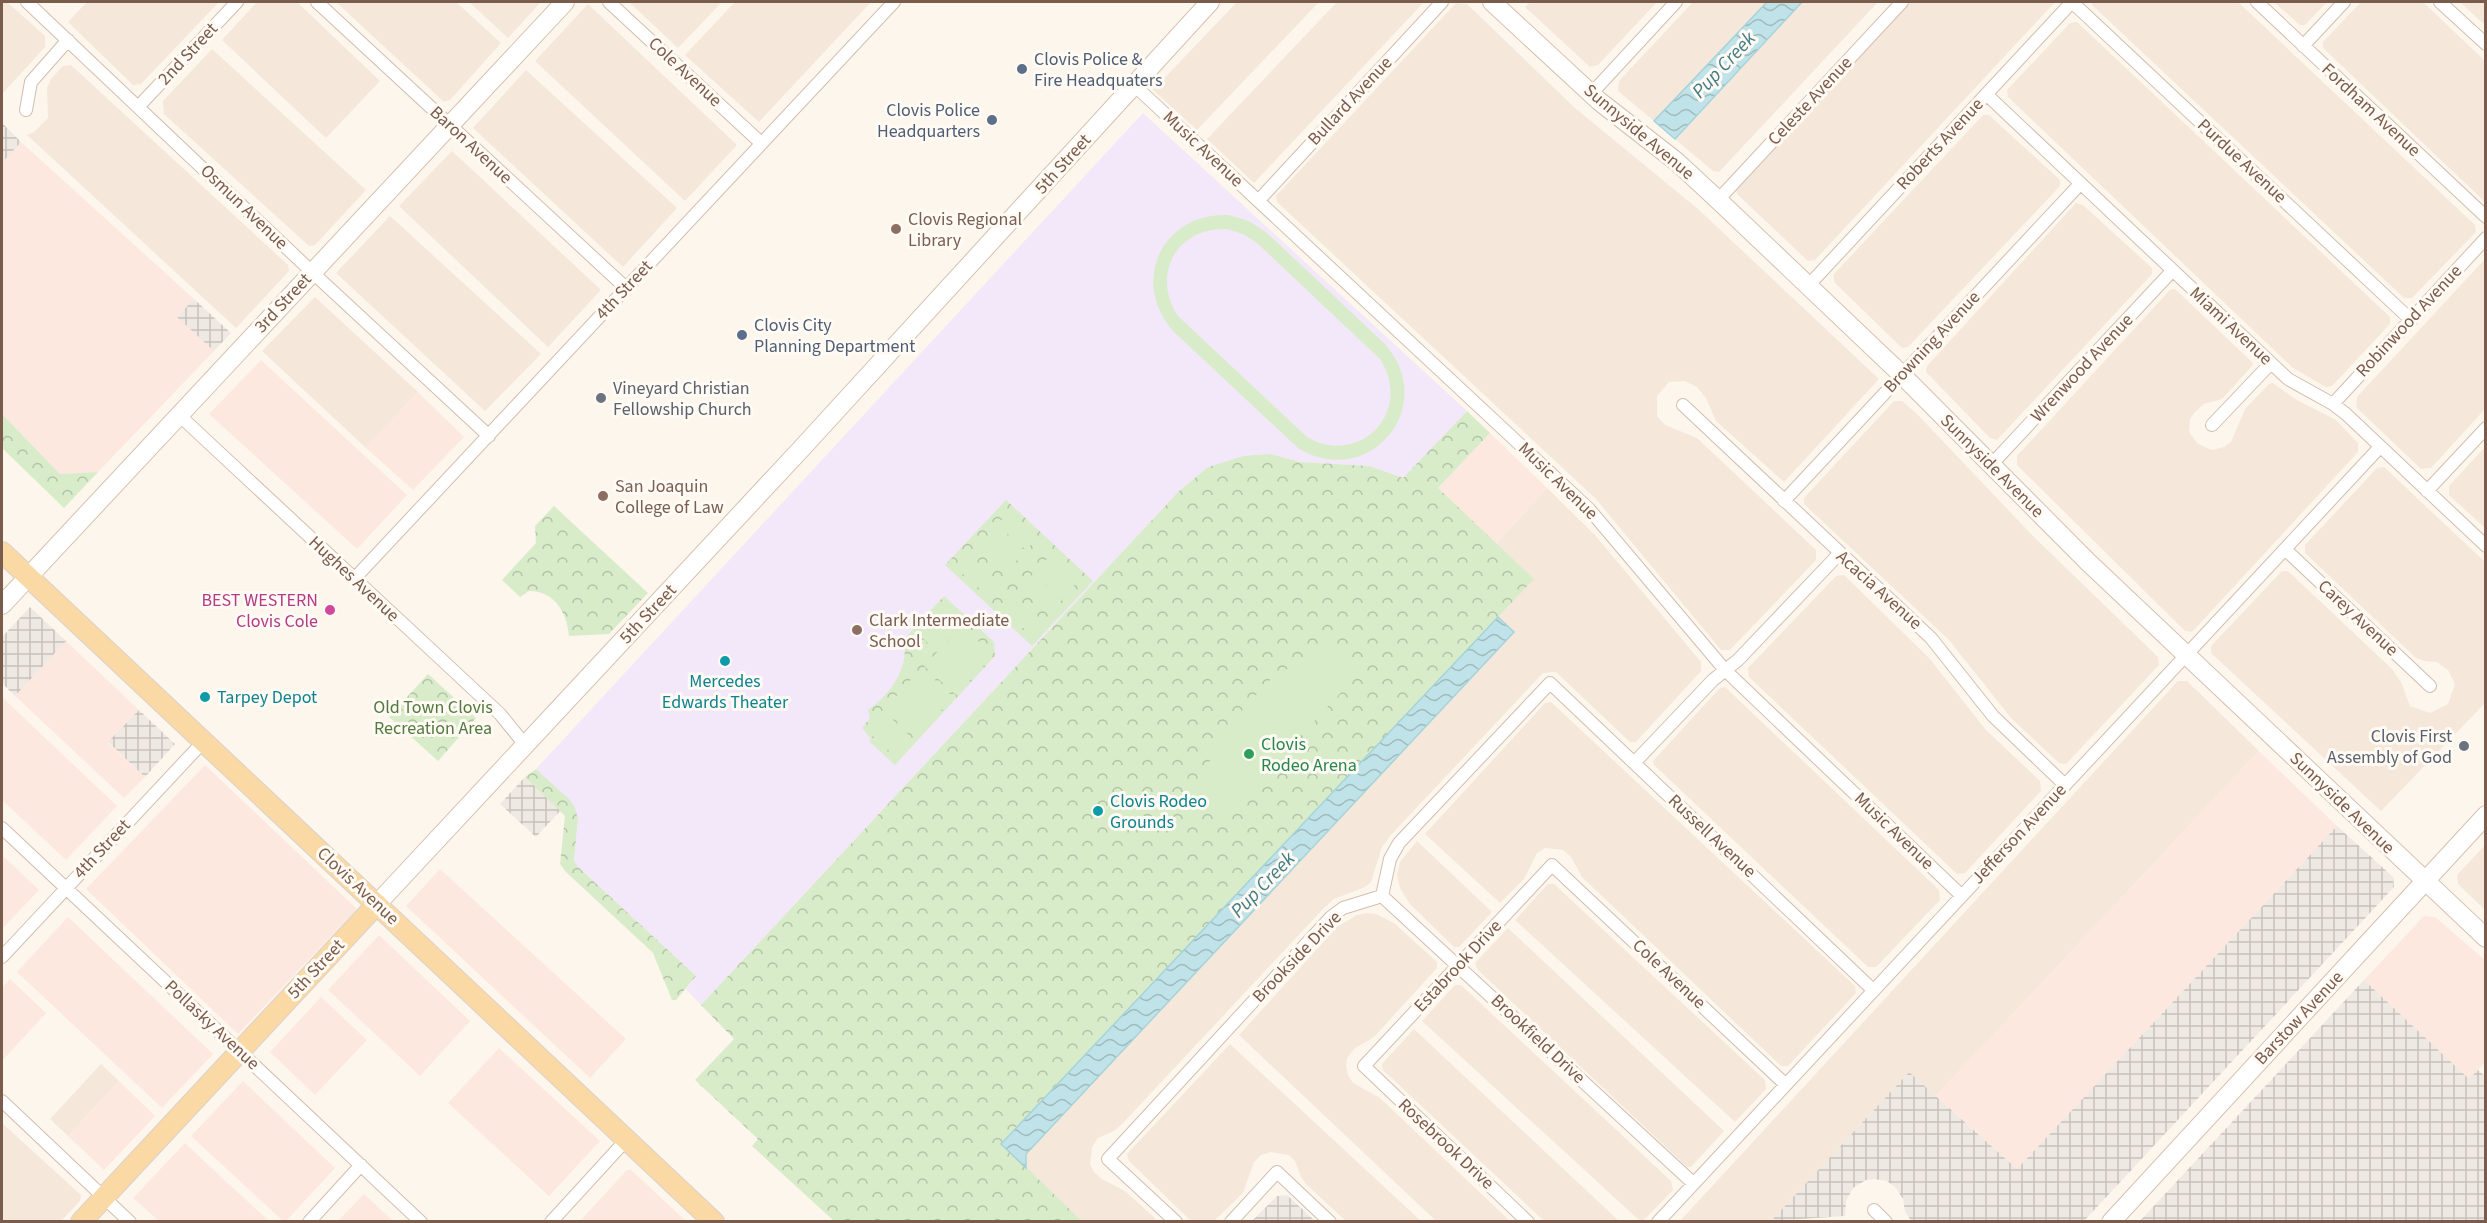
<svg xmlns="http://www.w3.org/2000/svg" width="2487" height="1223" font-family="'Source Sans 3',sans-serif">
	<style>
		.residential { fill: #f5e8da }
		.commercial { fill: #fde8e0 }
		.industrial { fill: url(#industrial-grid) }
		.education { fill: #f3e8fa }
		.forest { fill: url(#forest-crowns) }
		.garden { fill: #d8ecc9; fill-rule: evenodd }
		.water { fill: url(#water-waves); stroke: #a5d3da; stroke-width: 1.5 }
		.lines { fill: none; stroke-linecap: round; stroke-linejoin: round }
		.street-casing { stroke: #d1beb0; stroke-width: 14 }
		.secondary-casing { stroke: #d6c0b0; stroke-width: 20 }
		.primary-casing { stroke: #dad1cd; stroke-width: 22 }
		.street { stroke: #fff; stroke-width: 12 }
		.secondary { stroke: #fff; stroke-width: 18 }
		.primary { stroke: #fbd9a5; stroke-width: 20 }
		.service-dot { fill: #5c6f8a; stroke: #fffaf3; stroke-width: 2 }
		.education-dot { fill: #8d6e63; stroke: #fffaf3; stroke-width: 2 }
		.worship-dot { fill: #6b7280; stroke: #fffaf3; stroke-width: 2 }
		.hotel-dot { fill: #d1479c; stroke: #fffaf3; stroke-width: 2 }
		.culture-dot { fill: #0f9aa8; stroke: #fffaf3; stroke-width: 2 }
		.leisure-dot { fill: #2e9e5b; stroke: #fffaf3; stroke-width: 2 }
		.labels { text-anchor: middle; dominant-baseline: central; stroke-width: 6; stroke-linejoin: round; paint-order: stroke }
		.street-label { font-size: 18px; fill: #7a5c4d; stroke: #fffaf3 }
		.service-label { font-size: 18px; fill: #4e5e75; stroke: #fffaf3; text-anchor: start }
		.education-label { font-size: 18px; fill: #785e54; stroke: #fffaf3; text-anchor: start }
		.worship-label { font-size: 18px; fill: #5b616d; stroke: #fffaf3; text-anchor: start }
		.hotel-label { font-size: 18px; fill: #b23c85; stroke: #fffaf3; text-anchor: end }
		.culture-label { font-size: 18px; fill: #0d838f; stroke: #fffaf3; text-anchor: start }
		.park-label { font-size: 18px; fill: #537a41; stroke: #fffaf3 }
		.leisure-label { font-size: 18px; fill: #27864d; stroke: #fffaf3; text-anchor: start }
		.water-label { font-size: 20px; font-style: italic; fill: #437c86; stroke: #fffaf3 }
	</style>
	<defs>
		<pattern id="industrial-grid" width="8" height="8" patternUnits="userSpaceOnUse" patternTransform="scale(1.5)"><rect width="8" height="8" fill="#efe9e4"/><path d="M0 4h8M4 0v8" fill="none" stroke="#c7c0bb"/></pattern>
		<pattern id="forest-crowns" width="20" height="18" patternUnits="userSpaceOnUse" patternTransform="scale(1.5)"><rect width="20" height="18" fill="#d8ecc9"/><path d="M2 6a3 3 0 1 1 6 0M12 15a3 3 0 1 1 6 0" fill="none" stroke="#b4c2a5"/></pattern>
		<pattern id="water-waves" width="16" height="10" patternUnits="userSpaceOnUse" patternTransform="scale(1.5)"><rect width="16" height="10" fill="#bfe3e8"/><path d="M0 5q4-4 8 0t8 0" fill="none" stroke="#a0bbbe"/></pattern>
	</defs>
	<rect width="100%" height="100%" fill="#fdf6ec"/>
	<path class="residential" d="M 2,2 L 7,2 L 45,36 L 45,47 L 2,94 Z
		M 87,2 L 219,2 L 141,84 L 133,85 L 68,22 Z
		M 257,2 L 297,2 L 380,81 L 326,138 L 222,40 Z
		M 336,2 L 456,2 L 501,43 L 450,100 L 444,102 Z
		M 469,2 L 541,2 L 508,38 Z
		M 629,2 L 722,2 L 678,48 Z
		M 735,2 L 871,2 L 759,122 L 685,55 Z
		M 1237,2 L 1319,2 L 1197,130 L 1153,90 Z
		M 1337,2 L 1424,2 L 1254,183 L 1207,139 Z
		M 1530,2 L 1657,2 L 1598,65 L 1590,67 L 1525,7 Z
		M 1693,2 L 1767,2 L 1654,121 L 1618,91 L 1619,81 Z
		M 1802,2 L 1878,2 L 1719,172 L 1713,171 L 1675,139 Z
		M 1911,2 L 2055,2 L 1815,260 L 1808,261 L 1737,194 L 1736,189 Z
		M 2092,2 L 2238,2 L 2475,225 L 2476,232 L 2412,298 L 2404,298 L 2092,5 Z
		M 2274,2 L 2327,2 L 2305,25 L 2300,25 Z
		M 2361,2 L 2423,2 L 2485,61 L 2485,202 L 2323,48 L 2323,42 Z
		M 2460,2 L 2485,2 L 2485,25 Z
		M 1456,3 L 1467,4 L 1575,108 L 1698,209 L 1879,379 L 1784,482 L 1716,421 L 1706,398 L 1697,387 L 1685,381 L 1669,382 L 1657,396 L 1657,416 L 1665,425 L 1697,438 L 1816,550 L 1816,560 L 1730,650 L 1721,650 L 1596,499 L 1277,202 L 1276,196 Z
		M 588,4 L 737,145 L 685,201 L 535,61 Z
		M 2077,22 L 2390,317 L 2390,324 L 2332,386 L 2326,387 L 2293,368 L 2008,97 L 2007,90 L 2070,23 Z
		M 212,49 L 366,190 L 315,245 L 309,246 L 164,114 L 163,101 Z
		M 71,65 L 288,265 L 289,271 L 236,328 L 27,135 L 34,132 L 48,118 L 47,88 L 51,79 L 63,66 Z
		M 526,70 L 677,208 L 623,267 L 473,128 Z
		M 1983,115 L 1989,115 L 2060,180 L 2060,186 L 1908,347 L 1902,348 L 1835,283 L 1833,275 Z
		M 452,151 L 601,290 L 548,347 L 399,206 Z
		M 2076,203 L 2083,205 L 2152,268 L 2152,274 L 1997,440 L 1990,438 L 1926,372 L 1927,366 Z
		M 390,216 L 541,354 L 485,411 L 336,273 Z
		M 2485,259 L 2485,409 L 2431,468 L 2421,469 L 2356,407 L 2357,397 Z
		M 2175,289 L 2253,363 L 2252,366 L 2222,399 L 2204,404 L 2194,413 L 2190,419 L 2189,432 L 2198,444 L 2212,450 L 2224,447 L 2231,442 L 2245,409 L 2269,384 L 2273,383 L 2295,399 L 2336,420 L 2358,443 L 2358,452 L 2192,632 L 2185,631 L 2017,465 L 2017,456 L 2170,290 Z
		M 315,297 L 418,392 L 366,448 L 262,351 Z
		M 1894,401 L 1902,401 L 1917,414 L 2033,536 L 2158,657 L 2159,665 L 2066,764 L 2059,763 L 2011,718 L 1949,640 L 1804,504 L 1804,498 Z
		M 2485,447 L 2485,528 L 2449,495 L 2449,486 Z
		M 2384,467 L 2485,562 L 2486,702 L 2381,811 L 2211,653 L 2211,646 L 2282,571 L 2288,571 L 2392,669 L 2401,682 L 2410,706 L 2430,713 L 2448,704 L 2455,684 L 2448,670 L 2437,662 L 2424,661 L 2416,658 L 2305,553 L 2305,545 L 2377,468 Z
		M 1547,488 L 1595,535 L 1701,662 L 1701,671 L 1636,742 L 1630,742 L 1556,672 L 1543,673 L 1390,836 L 1382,847 L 1371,882 L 1365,887 L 1334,899 L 1324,908 L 1122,1124 L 1114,1131 L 1098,1138 L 1092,1147 L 1090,1164 L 1094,1172 L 1102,1179 L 1125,1191 L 1156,1219 L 1153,1221 L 1082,1221 L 1026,1168 L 1025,1154 L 1514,632 L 1498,617 L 1533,579 L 1496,544 Z
		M 1844,575 L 1929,658 L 1986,730 L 2040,781 L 2041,791 L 1965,873 L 1957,874 L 1749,677 L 1748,668 L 1836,576 Z
		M 2178,681 L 2187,681 L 2259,751 L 1936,1096 L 1908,1073 L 1771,1221 L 1679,1222 Z
		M 1725,687 L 1939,890 L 1940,900 L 1876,967 L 1868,967 L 1654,765 L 1653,761 L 1720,688 Z
		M 1551,702 L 1855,986 L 1856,993 L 1788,1066 L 1781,1066 L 1582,877 L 1571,857 L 1563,850 L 1545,848 L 1537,853 L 1524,879 L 1500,903 L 1425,834 L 1545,703 Z
		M 1417,841 L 1492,912 L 1459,947 L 1454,947 L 1410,904 L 1400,888 L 1397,875 L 1400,862 Z
		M 2485,845 L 2485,910 L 2458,884 L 2457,875 Z
		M 1548,884 L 1554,884 L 1765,1080 L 1766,1089 L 1735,1122 L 1515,920 Z
		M 1367,913 L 1376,914 L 1394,923 L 1437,962 L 1437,968 L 1374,1037 L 1354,1049 L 1347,1058 L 1346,1067 L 1348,1075 L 1353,1083 L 1380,1098 L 1510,1221 L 1436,1221 L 1239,1035 L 1337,927 L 1357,915 Z
		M 1508,928 L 1724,1131 L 1691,1167 L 1687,1167 L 1477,969 L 1475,963 Z
		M 1455,985 L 1461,985 L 1671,1181 L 1673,1190 L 1643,1221 L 1640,1221 L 1422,1021 Z
		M 1414,1029 L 1619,1221 L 1544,1221 L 1383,1070 L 1382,1064 Z
		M 1230,1044 L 1421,1221 L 1346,1221 L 1307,1185 L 1301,1177 L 1295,1161 L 1289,1155 L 1271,1152 L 1261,1155 L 1254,1162 L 1243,1193 L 1214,1221 L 1191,1221 L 1129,1161 L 1127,1154 Z
		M 101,1064 L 119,1081 L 68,1136 L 50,1119 Z
		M 2,1123 L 81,1195 L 80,1201 L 61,1221 L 2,1221 Z"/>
	<path class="commercial" d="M 21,142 L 194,299 L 178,317 L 214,351 L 98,472 L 60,474 L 2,414 L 2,163 Z
		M 261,360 L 407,495 L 357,549 L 209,414 Z
		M 418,392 L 464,437 L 413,490 L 366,448 Z
		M 1490,433 L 1547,488 L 1496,544 L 1438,488 Z
		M 66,641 L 139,710 L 108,743 L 145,777 L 124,798 L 15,696 Z
		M 2,697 L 117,806 L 66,860 L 2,800 Z
		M 2259,751 L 2337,826 L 2017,1169 L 1936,1096 Z
		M 205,765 L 357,909 L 238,1034 L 86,889 Z
		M 2,855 L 39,890 L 2,929 Z
		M 440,869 L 626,1039 L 590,1078 L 406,906 Z
		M 2424,916 L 2435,917 L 2485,960 L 2485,1062 L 2469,1080 L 2364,980 Z
		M 68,917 L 213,1054 L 162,1108 L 17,972 Z
		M 379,935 L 470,1021 L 420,1076 L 328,990 Z
		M 10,979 L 46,1013 L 2,1061 L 2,988 Z
		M 321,997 L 367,1040 L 315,1095 L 270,1052 Z
		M 499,1048 L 600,1141 L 549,1196 L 448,1103 Z
		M 119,1081 L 155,1116 L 104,1170 L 68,1136 Z
		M 243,1081 L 335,1168 L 287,1220 L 282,1220 L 191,1136 Z
		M 185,1143 L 221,1177 L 269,1221 L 159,1221 L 133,1198 Z
		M 627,1170 L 631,1170 L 686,1221 L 580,1221 Z
		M 364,1194 L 393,1221 L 338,1221 Z"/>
	<path class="industrial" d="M 2,123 L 21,142 L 2,163 Z
		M 194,299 L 231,333 L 214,351 L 177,317 Z
		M 30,607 L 66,641 L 15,696 L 2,683 L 2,637 Z
		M 139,710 L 175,744 L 145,777 L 108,742 Z
		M 525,777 L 561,810 L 536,837 L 500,804 Z
		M 2337,826 L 2393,877 L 2394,887 L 2084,1221 L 1911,1221 L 1905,1211 L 1903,1199 L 1895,1187 L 1887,1181 L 1874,1179 L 1866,1180 L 1853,1188 L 1846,1201 L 1845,1216 L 1771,1221 L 1909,1072 L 2017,1169 Z
		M 2364,980 L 2469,1079 L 2478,1070 L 2485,1076 L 2485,1221 L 2139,1222 Z
		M 1287,1195 L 1315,1221 L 1252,1221 L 1277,1196 Z"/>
	<path class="education" d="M 1143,113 L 1467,411 L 1403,478 L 1370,466 L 1300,462 L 1271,454 L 1208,467 L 1179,491 L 701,1005 L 686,989 L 696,976 L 577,866 L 574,860 L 578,820 L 536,769 Z"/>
	<path class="forest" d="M 1467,411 L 1490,433 L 1438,488 L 1534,579 L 1001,1143 L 1082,1221 L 834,1221 L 752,1146 L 758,1139 L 695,1080 L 734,1039 L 701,1005 L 1179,491 L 1208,467 L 1244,456 L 1271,454 L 1300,462 L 1370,466 L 1403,478 Z
		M 2,414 L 60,474 L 98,472 L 64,508 L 2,448 Z
		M 1006,500 L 1093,581 L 1032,646 L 945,565 Z
		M 554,506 L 648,593 L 609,634 L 569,636 C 567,613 555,591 529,591 L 520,597 L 502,580 L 536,543 L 535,526 Z
		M 944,596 L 994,642 L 995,656 L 895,765 L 870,742 L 871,739 L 862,728 L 870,718 L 868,710 C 891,694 909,668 904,639 Z
		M 428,674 L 476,718 L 438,761 L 389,717 Z
		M 536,769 L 570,800 L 575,808 L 578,819 L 574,860 L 577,866 L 696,976 L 676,1000 L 672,1000 L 653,953 L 566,872 L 560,864 L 565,816 L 525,777 Z"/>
	<path class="garden" d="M 1229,215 L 1249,221 L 1267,233 L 1384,343 C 1440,405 1371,490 1299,449 L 1174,332 C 1129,282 1162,212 1229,215 ZM 1227,229 L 1243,234 L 1257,243 L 1380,359 C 1414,411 1360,468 1307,437 L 1177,315 C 1151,273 1178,227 1227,229 Z
		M 1009,511 L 1038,537 L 1026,550 L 997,525 Z
		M 989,534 L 1018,559 L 1005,572 L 977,547 Z
		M 1053,552 L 1081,578 L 1069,591 L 1041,566 Z
		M 969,555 L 998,581 L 986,594 L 957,569 Z
		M 1033,574 L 1062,600 L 1050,613 L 1021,587 Z
		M 1013,595 L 1042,621 L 1030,634 L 1001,609 Z
		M 943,600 L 963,617 L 934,649 L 915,631 Z
		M 962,626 L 993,655 L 976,674 L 945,644 Z
		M 942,647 L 973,677 L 956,695 L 924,666 Z
		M 1333,648 L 1361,671 L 1225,817 L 1194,789 L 1233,720 L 1273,677 L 1321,650 Z
		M 922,668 L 953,697 L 936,716 L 905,686 Z
		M 902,690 L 933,719 L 916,738 L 885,708 Z
		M 883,710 L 914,740 L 897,758 L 865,729 Z"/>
	<path class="water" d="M 1767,2 L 1802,2 L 1675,139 L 1654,121 Z
		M 1498,617 L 1514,632 L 1026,1154 L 1026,1168 L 1001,1144 Z"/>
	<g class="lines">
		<g class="street-casing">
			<path id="street" d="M 27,2 L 312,272 L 489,436
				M 317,2 L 626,288
				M 609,2 L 761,143
				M 2072,2 L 2411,320
				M 2257,2 L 2486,217
				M 2440,2 L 2486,44
				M 2303,46 L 2344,2
				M 1134,85 L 1589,509 L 1725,670 L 1962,896
				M 1591,94 L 1676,2
				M 1986,94 L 2288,379 L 2333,404 L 2346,414 L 2486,546
				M 139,106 L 237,2
				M 26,110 L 31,82 L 68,40
				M 1259,200 L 1442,2
				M 1718,200 L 1902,2
				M 1808,286 L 2072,2
				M 2333,404 L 2486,238
				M 1683,405 L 1931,638 L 1993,716 L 2065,785
				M 179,415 L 500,714 L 526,746
				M 2212,425 L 2271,363
				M 1991,465 L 2172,271
				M 2427,491 L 2486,428
				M 1784,501 L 2080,184
				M 2286,550 L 2430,686
				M 354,579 L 894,2
				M 1634,763 L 1713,680 L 1738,660 L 1839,554
				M 2,828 L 421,1222
				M 1382,896 L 1693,1183
				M 2,957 L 203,742
				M 2,1101 L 130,1222
				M 1874,1210 L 1886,1222
				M 309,1222 L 361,1165
				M 551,1222 L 627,1139
				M 1176,1222 L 1108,1159 L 1331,917 L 1343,908 L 1382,896 L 1390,859 L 1399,843 L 1550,683 L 1873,990
				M 1231,1222 L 1277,1172 L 1330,1222
				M 1528,1222 L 1364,1066 L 1552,865 L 1785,1084
				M 1658,1222 L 2380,447"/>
		</g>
		<g class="secondary-casing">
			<path id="secondary" d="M 1492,2 L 1599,101 L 1677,162 L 1718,200 L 1901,374 L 2088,562 L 2486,938
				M 2,605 L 565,2
				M 377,904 L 802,448 L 1210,2
				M 2111,1222 L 2486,815"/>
		</g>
		<g class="primary-casing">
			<path id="primary" d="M 2,552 L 714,1222
				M 81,1222 L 377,904"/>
		</g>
		<use href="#street" class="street"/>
		<use href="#secondary" class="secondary"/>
		<use href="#primary" class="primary"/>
	</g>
	<g class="service-dot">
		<circle cx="1022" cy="69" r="6"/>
		<circle cx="992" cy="120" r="6"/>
		<circle cx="742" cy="335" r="6"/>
	</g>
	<g class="education-dot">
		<circle cx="896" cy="229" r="6"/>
		<circle cx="603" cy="496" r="6"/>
		<circle cx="857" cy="630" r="6"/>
	</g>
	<g class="worship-dot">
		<circle cx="601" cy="398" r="6"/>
		<circle cx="2464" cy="746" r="6"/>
	</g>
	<circle class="hotel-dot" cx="330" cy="610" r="6"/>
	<g class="culture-dot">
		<circle cx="725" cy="661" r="6"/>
		<circle cx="205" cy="697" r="6"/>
		<circle cx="1098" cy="811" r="6"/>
	</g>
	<circle class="leisure-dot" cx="1249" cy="754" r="6"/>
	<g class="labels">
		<g class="street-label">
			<text transform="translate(188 54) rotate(-47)">2nd Street</text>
			<text transform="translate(685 72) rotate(43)">Cole Avenue</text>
			<text transform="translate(1350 101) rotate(-47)">Bullard Avenue</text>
			<text transform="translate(1810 101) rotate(-47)">Celeste Avenue</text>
			<text transform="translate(2371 110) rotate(43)">Fordham Avenue</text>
			<text transform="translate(1639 132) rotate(40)">Sunnyside Avenue</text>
			<text transform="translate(1940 144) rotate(-47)">Roberts Avenue</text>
			<text transform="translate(471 145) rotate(43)">Baron Avenue</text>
			<text transform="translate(1203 149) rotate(43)">Music Avenue</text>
			<text transform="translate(2242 161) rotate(43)">Purdue Avenue</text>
			<text transform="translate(1063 164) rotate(-48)">5th Street</text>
			<text transform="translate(244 207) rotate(44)">Osmun Avenue</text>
			<text transform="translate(624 290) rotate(-47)">4th Street</text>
			<text transform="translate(283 303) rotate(-47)">3rd Street</text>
			<text transform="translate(2409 321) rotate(-47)">Robinwood Avenue</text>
			<text transform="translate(2231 326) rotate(43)">Miami Avenue</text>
			<text transform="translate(1932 342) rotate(-47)">Browning Avenue</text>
			<text transform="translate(2082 368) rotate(-47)">Wrenwood Avenue</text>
			<text transform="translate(1992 466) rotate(45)">Sunnyside Avenue</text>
			<text transform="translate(1558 481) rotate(44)">Music Avenue</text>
			<text transform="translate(354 579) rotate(43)">Hughes Avenue</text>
			<text transform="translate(1879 590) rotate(42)">Acacia Avenue</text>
			<text transform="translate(648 614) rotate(-47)">5th Street</text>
			<text transform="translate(2358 618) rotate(43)">Carey Avenue</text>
			<text transform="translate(2342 803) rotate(44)">Sunnyside Avenue</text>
			<text transform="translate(1894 831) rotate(44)">Music Avenue</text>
			<text transform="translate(2019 834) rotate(-47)">Jefferson Avenue</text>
			<text transform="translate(1712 836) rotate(43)">Russell Avenue</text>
			<text transform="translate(102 849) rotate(-47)">4th Street</text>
			<text transform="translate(358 886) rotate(43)">Clovis Avenue</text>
			<text transform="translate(1297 957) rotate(-46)">Brookside Drive</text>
			<text transform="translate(1458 966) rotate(-47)">Estabrook Drive</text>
			<text transform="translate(316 969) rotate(-47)">5th Street</text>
			<text transform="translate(1669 974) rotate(43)">Cole Avenue</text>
			<text transform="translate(2299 1018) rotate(-47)">Barstow Avenue</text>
			<text transform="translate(212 1025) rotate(43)">Pollasky Avenue</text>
			<text transform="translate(1538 1039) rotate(43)">Brookfield Drive</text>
			<text transform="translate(1446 1144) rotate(43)">Rosebrook Drive</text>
		</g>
		<g class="service-label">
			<text x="1034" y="59">Clovis Police &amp;<tspan x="1034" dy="21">Fire Headquaters</tspan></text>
			<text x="980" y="110" text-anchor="end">Clovis Police<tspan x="980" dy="21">Headquarters</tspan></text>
			<text x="754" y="325">Clovis City<tspan x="754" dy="21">Planning Department</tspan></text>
		</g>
		<g class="education-label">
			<text x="908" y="219">Clovis Regional<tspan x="908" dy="21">Library</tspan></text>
			<text x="615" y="486">San Joaquin<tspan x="615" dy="21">College of Law</tspan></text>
			<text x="869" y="620">Clark Intermediate<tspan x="869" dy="21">School</tspan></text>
		</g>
		<g class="worship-label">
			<text x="613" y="388">Vineyard Christian<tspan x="613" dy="21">Fellowship Church</tspan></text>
			<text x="2452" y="736" text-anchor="end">Clovis First<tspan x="2452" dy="21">Assembly of God</tspan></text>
		</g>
		<g class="hotel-label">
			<text x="318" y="600">BEST WESTERN<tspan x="318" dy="21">Clovis Cole</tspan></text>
		</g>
		<g class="culture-label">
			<text x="725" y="681" text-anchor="middle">Mercedes<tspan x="725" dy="21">Edwards Theater</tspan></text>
			<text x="217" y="697">Tarpey Depot</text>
			<text x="1110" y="801">Clovis Rodeo<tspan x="1110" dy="21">Grounds</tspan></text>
		</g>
		<g class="park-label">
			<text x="433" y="707">Old Town Clovis<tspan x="433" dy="21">Recreation Area</tspan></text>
		</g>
		<g class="leisure-label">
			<text x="1261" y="744">Clovis<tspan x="1261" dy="21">Rodeo Arena</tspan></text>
		</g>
		<g class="water-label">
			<text transform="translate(1724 65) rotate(-47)">Pup Creek</text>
			<text transform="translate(1263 885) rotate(-46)">Pup Creek</text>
		</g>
	</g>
	<rect width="2487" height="1223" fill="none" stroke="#7a5c4d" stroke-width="6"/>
</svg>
